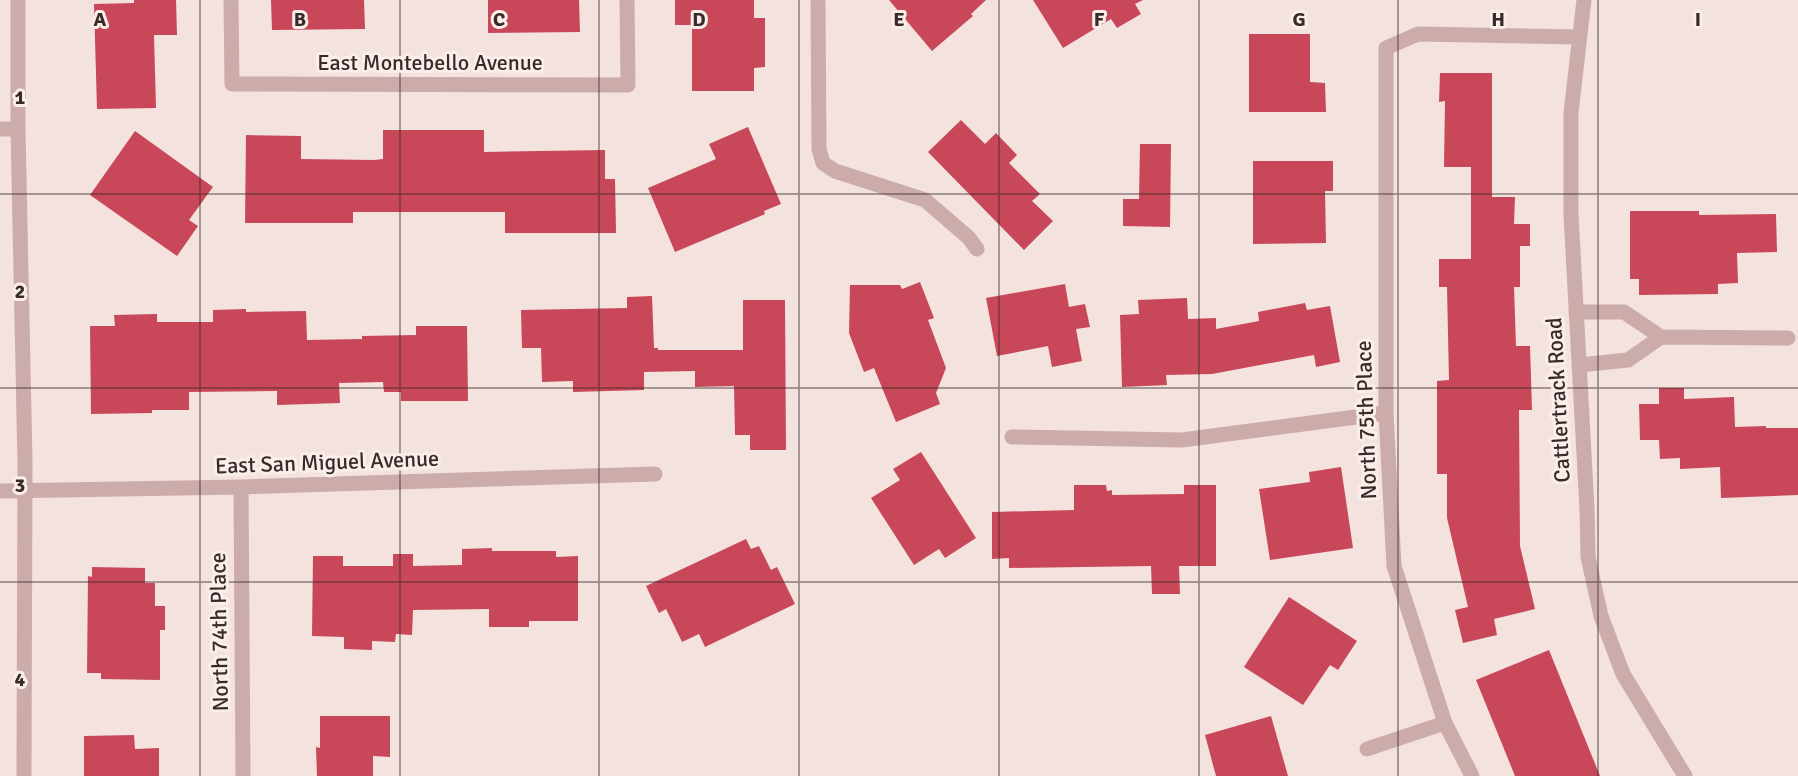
<svg xmlns="http://www.w3.org/2000/svg" width="1798" height="776" font-family="Signika,sans-serif">
	<style>
		.building { fill: #c84859 }
		.lines { fill: none; stroke-linecap: round; stroke-linejoin: round }
		.street { stroke: #ccacaa; stroke-width: 15 }
		.grid { fill: none; stroke: #392a2a; stroke-width: 1.5; stroke-opacity: 0.55 }
		.labels { text-anchor: middle; dominant-baseline: central; stroke-width: 6; stroke-linejoin: round; paint-order: stroke }
		.street-label { font-size: 22px; fill: #392a2a; stroke: #faeeeb }
		.grid-label { font-size: 20px; text-anchor: middle; font-weight: bold; fill: #392a2a; stroke: #faeeeb; stroke-width: 6; stroke-linejoin: round; paint-order: stroke }
	</style>
	<rect width="100%" height="100%" fill="#f3e2de"/>
	<path class="building" d="M 134,0 L 176,0 L 177,35 L 154,35 L 156,108 L 97,109 L 94,4 L 134,3 Z
		M 271,0 L 364,0 L 365,29 L 272,30 Z
		M 488,0 L 579,0 L 580,32 L 488,33 Z
		M 675,0 L 754,0 L 754,18 L 765,18 L 765,67 L 754,68 L 754,91 L 692,91 L 692,25 L 675,25 Z
		M 889,0 L 986,0 L 971,14 L 973,16 L 932,51 Z
		M 1033,0 L 1143,0 L 1135,4 L 1141,14 L 1117,28 L 1111,19 L 1063,48 Z
		M 1249,34 L 1310,34 L 1310,82 L 1325,83 L 1326,112 L 1249,112 Z
		M 1440,73 L 1492,73 L 1492,197 L 1515,197 L 1514,224 L 1530,224 L 1530,246 L 1520,246 L 1520,287 L 1514,287 L 1516,346 L 1530,346 L 1532,410 L 1519,410 L 1520,546 L 1535,609 L 1494,619 L 1497,635 L 1463,643 L 1455,610 L 1468,607 L 1447,518 L 1447,474 L 1437,474 L 1437,381 L 1449,380 L 1447,287 L 1439,287 L 1439,259 L 1471,259 L 1471,167 L 1444,167 L 1445,101 L 1439,102 Z
		M 961,120 L 985,144 L 996,133 L 1017,155 L 1009,163 L 1040,194 L 1032,201 L 1053,221 L 1024,250 L 928,152 Z
		M 748,127 L 781,204 L 764,211 L 765,214 L 675,252 L 648,188 L 716,159 L 709,144 Z
		M 383,130 L 484,130 L 484,152 L 605,150 L 605,179 L 615,179 L 616,233 L 505,233 L 505,212 L 353,212 L 353,223 L 245,223 L 246,135 L 301,136 L 301,159 L 374,160 L 383,159 Z
		M 135,131 L 213,187 L 189,220 L 198,226 L 177,256 L 90,195 Z
		M 1140,144 L 1171,144 L 1170,227 L 1123,226 L 1123,199 L 1139,199 Z
		M 1253,161 L 1333,161 L 1333,191 L 1325,191 L 1326,243 L 1253,244 Z
		M 1630,211 L 1699,211 L 1699,215 L 1776,214 L 1777,252 L 1737,253 L 1738,283 L 1718,284 L 1718,294 L 1639,295 L 1639,279 L 1630,279 Z
		M 920,282 L 934,318 L 928,320 L 946,368 L 936,393 L 940,404 L 896,422 L 874,368 L 864,372 L 849,333 L 850,285 L 900,285 L 902,289 Z
		M 1065,284 L 1069,307 L 1085,304 L 1090,327 L 1076,329 L 1082,361 L 1052,367 L 1048,346 L 997,356 L 986,298 Z
		M 652,296 L 654,348 L 658,348 L 658,350 L 743,350 L 743,300 L 785,300 L 786,450 L 750,450 L 750,435 L 735,435 L 734,386 L 695,387 L 695,371 L 644,372 L 644,390 L 573,392 L 573,381 L 542,382 L 541,348 L 522,348 L 521,310 L 627,308 L 627,297 Z
		M 1187,298 L 1188,319 L 1216,318 L 1216,329 L 1259,321 L 1258,312 L 1305,303 L 1307,310 L 1330,306 L 1340,362 L 1316,367 L 1314,355 L 1212,374 L 1166,375 L 1167,385 L 1122,387 L 1120,315 L 1139,314 L 1138,300 Z
		M 246,309 L 246,312 L 306,311 L 307,340 L 362,339 L 362,336 L 416,335 L 416,326 L 467,326 L 468,401 L 401,401 L 401,392 L 384,392 L 383,382 L 339,383 L 340,403 L 277,405 L 277,391 L 189,392 L 189,410 L 152,410 L 152,413 L 91,414 L 90,326 L 115,326 L 114,315 L 157,314 L 157,322 L 213,322 L 213,310 Z
		M 1659,388 L 1684,388 L 1684,399 L 1734,397 L 1735,427 L 1766,426 L 1766,428 L 1798,428 L 1798,495 L 1721,498 L 1720,467 L 1680,469 L 1680,458 L 1660,459 L 1659,440 L 1640,440 L 1639,404 L 1659,404 Z
		M 921,452 L 976,538 L 945,558 L 939,549 L 914,565 L 871,498 L 900,480 L 893,469 Z
		M 1341,467 L 1353,548 L 1270,560 L 1259,489 L 1310,482 L 1309,472 Z
		M 1074,485 L 1106,485 L 1107,491 L 1112,490 L 1112,495 L 1184,494 L 1184,485 L 1216,485 L 1216,566 L 1179,566 L 1180,594 L 1152,594 L 1151,566 L 1009,568 L 1009,558 L 992,559 L 992,512 L 1074,510 Z
		M 746,539 L 751,549 L 759,546 L 771,570 L 777,567 L 795,604 L 705,647 L 699,634 L 682,642 L 666,609 L 659,613 L 646,586 Z
		M 492,548 L 492,551 L 556,551 L 556,557 L 578,556 L 578,621 L 529,621 L 529,627 L 489,627 L 489,609 L 413,610 L 412,635 L 396,634 L 395,642 L 372,641 L 372,650 L 344,649 L 344,637 L 312,636 L 313,556 L 343,556 L 343,566 L 393,566 L 393,554 L 413,554 L 413,566 L 462,565 L 462,549 Z
		M 92,567 L 145,568 L 145,583 L 155,583 L 155,606 L 165,606 L 165,630 L 160,630 L 160,680 L 101,679 L 101,673 L 87,673 L 88,576 L 92,577 Z
		M 1289,597 L 1357,641 L 1338,670 L 1330,665 L 1303,705 L 1244,667 Z
		M 1549,650 L 1600,776 L 1515,776 L 1476,680 Z
		M 320,716 L 390,716 L 390,757 L 373,756 L 373,776 L 317,776 L 316,747 L 320,748 Z
		M 1271,716 L 1288,776 L 1216,776 L 1205,735 Z
		M 134,735 L 135,749 L 159,748 L 159,776 L 84,776 L 84,736 Z"/>
	<g class="lines">
		<path class="street" d="M 18,0 L 18,129 L 25,463 L 24,776
			M 231,0 L 232,84 L 628,85 L 627,0
			M 818,0 L 819,149 L 823,163 L 835,171 L 925,200 L 969,238 L 977,249
			M 1584,0 L 1571,113 L 1571,215 L 1587,509 L 1588,557 L 1601,616 L 1623,674 L 1685,776
			M 0,129 L 18,129
			M 1576,312 L 1624,312 L 1661,337 L 1628,360 L 1579,365
			M 1661,337 L 1788,338
			M 1012,437 L 1182,440 L 1386,413
			M 241,487 L 243,776
			M 0,491 L 241,487 L 655,474
			M 1367,749 L 1445,723
			M 1472,776 L 1445,723 L 1394,566 L 1386,413 L 1386,48 L 1418,34 L 1579,37"/>
	</g>
	<path class="grid" d="M 200,0 L 200,776M 400,0 L 400,776M 599,0 L 599,776M 799,0 L 799,776M 999,0 L 999,776M 1199,0 L 1199,776M 1398,0 L 1398,776M 1598,0 L 1598,776M 0,194 L 1798,194M 0,388 L 1798,388M 0,582 L 1798,582"/>
	<g class="labels">
		<g class="street-label">
			<text x="430" y="62">East Montebello Avenue</text>
			<text transform="translate(1558 400) rotate(-93)">Cattlertrack Road</text>
			<text transform="translate(1366 420) rotate(-92)">North 75th Place</text>
			<text transform="translate(327 462) rotate(-2)">East San Miguel Avenue</text>
			<text transform="translate(219 632) rotate(-91)">North 74th Place</text>
		</g>
	</g>
	<g class="grid-label">
		<text x="100" y="26">A</text>
		<text x="300" y="26">B</text>
		<text x="499" y="26">C</text>
		<text x="699" y="26">D</text>
		<text x="899" y="26">E</text>
		<text x="1099" y="26">F</text>
		<text x="1299" y="26">G</text>
		<text x="1498" y="26">H</text>
		<text x="1698" y="26">I</text>
		<text x="20" y="104">1</text>
		<text x="20" y="298">2</text>
		<text x="20" y="492">3</text>
		<text x="20" y="686">4</text>
	</g>
</svg>
